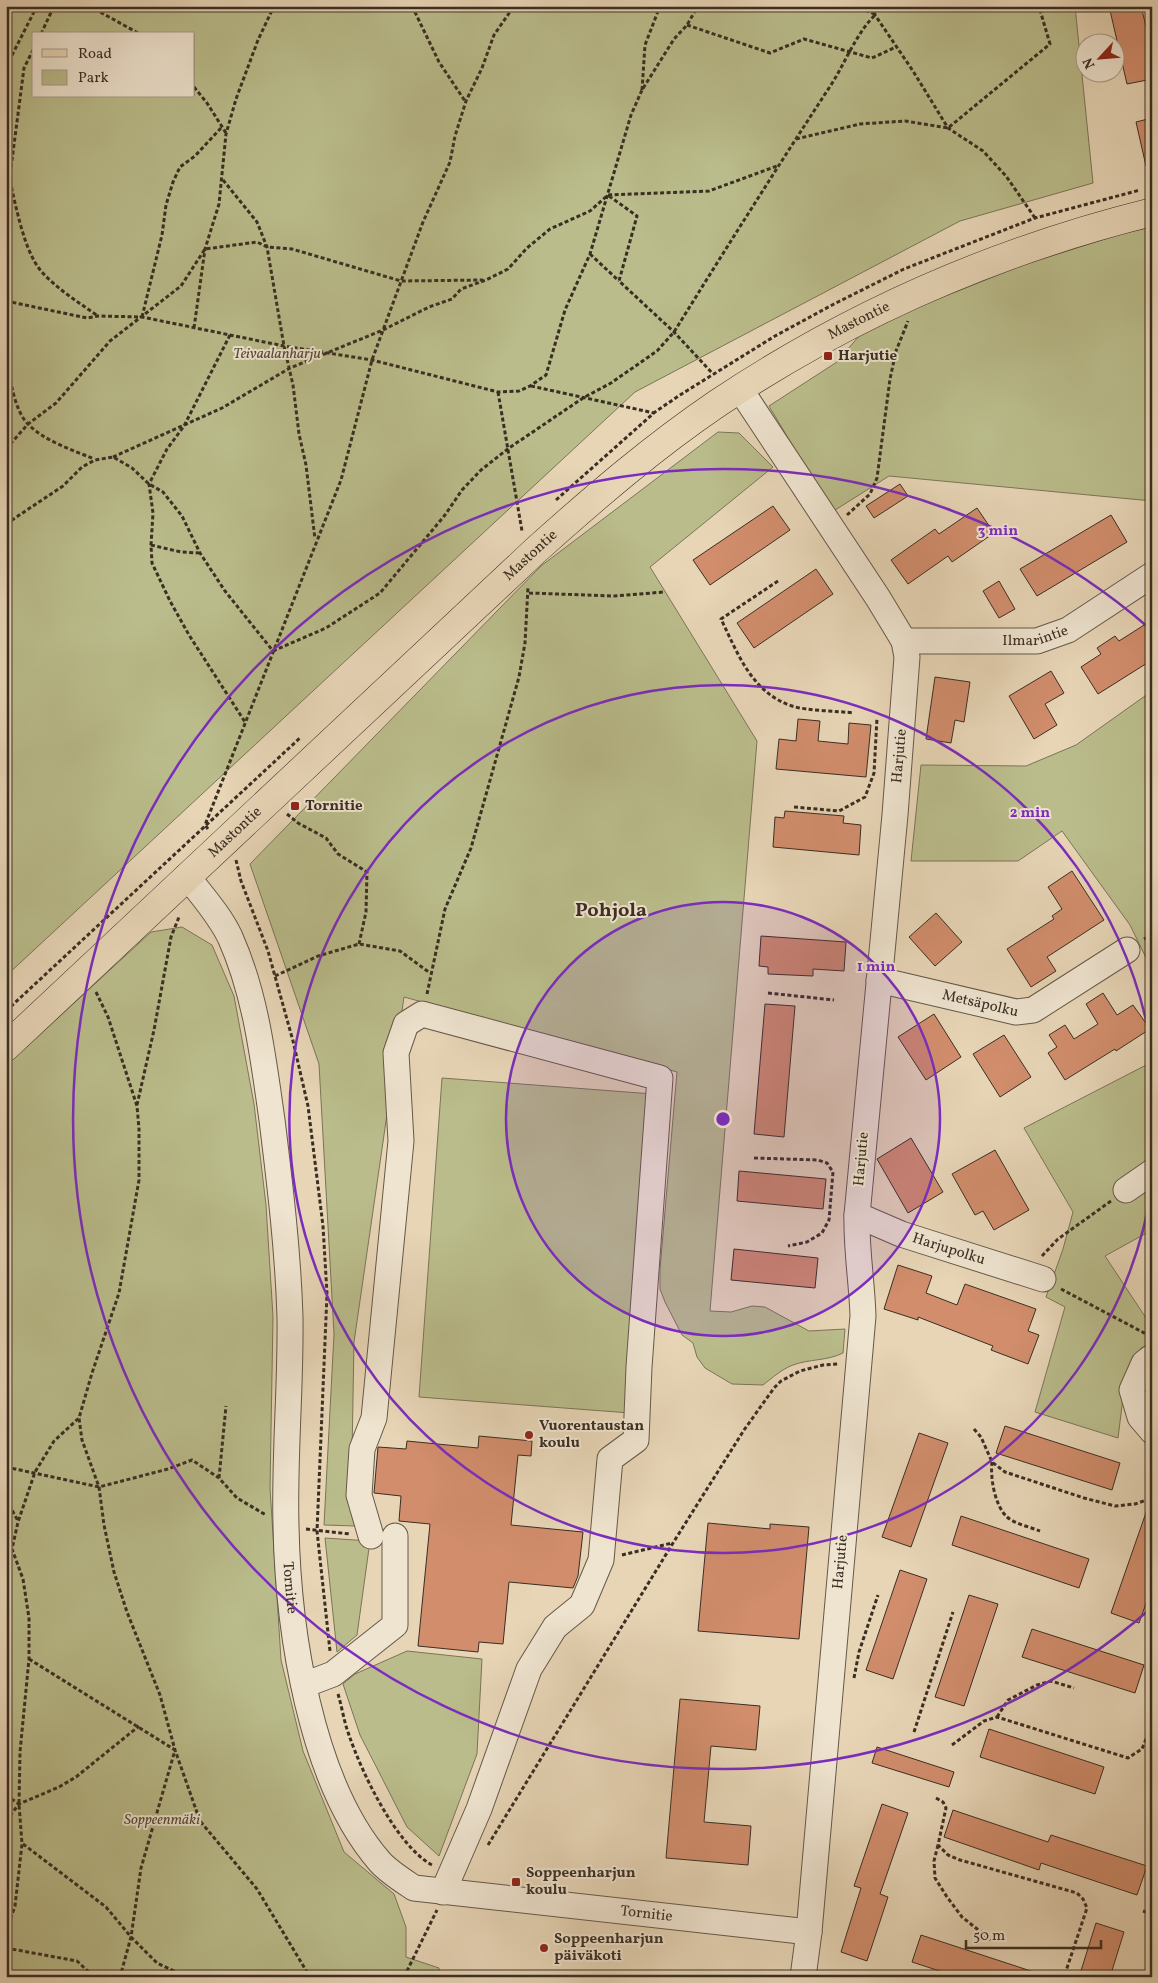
<svg xmlns="http://www.w3.org/2000/svg" width="1158" height="1983" font-family="Vollkorn,serif">
	<style>
		.green { fill: #babc8b; stroke: #7a7557; fill-rule: evenodd }
		.building { fill: #d18d6c; stroke: #3a2e23 }
		.lines { fill: none; stroke-linecap: round; stroke-linejoin: round }
		.minor-casing { stroke: #655848; stroke-width: 27 }
		.major-casing { stroke: #3a2e23; stroke-width: 29 }
		.path { stroke: #3a2e23; stroke-width: 3; stroke-dasharray: 4 2.5; stroke-linecap: butt }
		.minor { stroke: #efe4d0; stroke-width: 25 }
		.major { stroke: #e7d5b6; stroke-width: 28 }
		.ring { fill: none; stroke: #7b2cbf; stroke-width: 2.5 }
		.poi-dot { fill: #8f2418; stroke: #efe4d0; stroke-width: 2 }
		.labels { text-anchor: middle; dominant-baseline: central; stroke-width: 4; stroke-linejoin: round; paint-order: stroke }
		.street-label { font-size: 15px; fill: #3a2e23; stroke: #efe4d0 }
		.park-label { font-size: 15px; font-style: italic; fill: #544a38; stroke: #efe4d0 }
		.poi-label { font-size: 15px; font-weight: bold; fill: #3a2e23; stroke: #efe4d0; text-anchor: start }
		.district-label { font-size: 20px; font-weight: bold; fill: #3a2e23; stroke: #efe4d0 }
		.centre { fill: #7b2cbf; stroke: #efe4d0; stroke-width: 2.5 }
		.ring-label { font-size: 15px; text-anchor: middle; font-weight: bold; fill: #7b2cbf; stroke: #efe4d0; stroke-width: 4; stroke-linejoin: round; paint-order: stroke }
	</style>
	<rect width="100%" height="100%" fill="#e7d5b6"/>
	<filter id="stains"><feTurbulence type="fractalNoise" baseFrequency=".004" numOctaves="4"/><feColorMatrix values="0 0 0 0 .2 0 0 0 0 .09 0 0 0 0 .02 0 0 0 .5 -.17"/></filter>
	<radialGradient id="worn" r=".72"><stop offset=".6" stop-color="#630" stop-opacity="0"/><stop offset="1" stop-color="#630" stop-opacity=".3"/></radialGradient>
	<path class="green" d="M 6,6 L 1075,6 L 1093,183 L 960,221 L 635,392 L 6,976 ZM 34,34 L 194,34 L 194,96 L 34,96 Z
		M 1152,227 L 1152,501 L 889,476 L 832,512 L 769,406 L 837,362 L 859,336 L 913,309 L 1023,265 L 1124,233 Z
		M 718,432 L 739,433 L 773,467 L 650,567 L 757,741 L 710,1311 L 731,1312 L 752,1306 L 765,1307 L 809,1331 L 845,1329 L 843,1353 C 827,1361 809,1359 793,1365 C 782,1369 772,1378 763,1385 L 732,1384 L 705,1368 L 697,1357 L 693,1343 L 682,1335 L 665,1302 L 660,1289 L 660,1269 L 677,1072 L 404,997 L 354,1342 L 351,1511 L 356,1526 L 324,1525 L 334,1334 L 319,1064 L 250,864 L 541,566 Z
		M 1152,691 L 1152,970 L 1130,925 L 1062,831 L 1018,861 L 911,861 L 921,765 L 1026,766 L 1076,745 Z
		M 182,927 L 212,945 L 234,996 L 254,1104 L 266,1205 L 273,1317 L 270,1488 L 281,1660 L 303,1751 L 344,1852 L 394,1894 L 406,1927 L 406,1957 L 439,1968 L 439,1977 L 6,1977 L 6,1066 L 151,932 Z
		M 1152,1062 L 1152,1230 L 1105,1256 L 1152,1327 L 1152,1343 L 1141,1348 L 1136,1367 L 1124,1390 L 1118,1438 L 1035,1412 L 1065,1307 L 1046,1297 L 1063,1249 L 1073,1212 L 1024,1128 Z
		M 442,1078 L 653,1094 L 630,1413 L 419,1397 Z
		M 325,1538 L 370,1541 L 357,1635 L 337,1652 Z
		M 407,1651 L 482,1659 L 477,1754 L 439,1856 L 407,1827 L 360,1735 L 343,1684 L 355,1674 Z"/>
	<path class="building" d="M 1109,6 L 1141,6 L 1152,51 L 1152,79 L 1127,84 Z
		M 1152,118 L 1152,165 L 1146,166 L 1136,122 Z
		M 900,484 L 908,496 L 874,518 L 866,506 Z
		M 773,506 L 790,530 L 710,585 L 693,560 Z
		M 977,508 L 994,533 L 952,562 L 948,556 L 908,584 L 891,560 L 935,529 L 939,534 Z
		M 1111,515 L 1127,542 L 1037,596 L 1020,569 Z
		M 816,569 L 833,594 L 754,648 L 737,623 Z
		M 999,581 L 1015,609 L 999,618 L 983,591 Z
		M 1152,620 L 1152,660 L 1098,694 L 1081,667 L 1101,654 L 1097,648 L 1115,636 L 1119,641 Z
		M 1051,671 L 1064,693 L 1045,704 L 1057,725 L 1034,739 L 1009,696 Z
		M 935,677 L 970,682 L 964,722 L 955,720 L 951,743 L 926,739 Z
		M 798,719 L 820,721 L 818,741 L 848,744 L 849,723 L 871,725 L 866,777 L 776,769 L 779,739 L 796,741 Z
		M 785,811 L 844,816 L 843,823 L 861,825 L 859,855 L 773,847 L 775,817 L 784,818 Z
		M 1072,871 L 1104,920 L 1047,957 L 1056,971 L 1031,987 L 1007,949 L 1054,919 L 1052,916 L 1062,909 L 1048,887 Z
		M 936,913 L 962,942 L 935,966 L 909,937 Z
		M 761,936 L 846,942 L 844,971 L 813,969 L 813,976 L 768,974 L 768,967 L 759,966 Z
		M 1103,993 L 1117,1015 L 1133,1005 L 1150,1029 L 1116,1051 L 1115,1049 L 1065,1080 L 1048,1053 L 1057,1047 L 1049,1035 L 1065,1025 L 1074,1039 L 1098,1024 L 1086,1004 Z
		M 765,1004 L 795,1006 L 784,1137 L 754,1134 Z
		M 934,1014 L 961,1057 L 926,1080 L 898,1037 Z
		M 1004,1035 L 1031,1077 L 1000,1097 L 973,1054 Z
		M 911,1138 L 943,1192 L 908,1213 L 877,1159 Z
		M 995,1150 L 1029,1210 L 994,1230 L 983,1211 L 975,1215 L 952,1174 Z
		M 739,1171 L 826,1179 L 823,1209 L 737,1201 Z
		M 734,1249 L 818,1258 L 815,1288 L 731,1280 Z
		M 898,1265 L 932,1276 L 926,1293 L 957,1305 L 965,1284 L 1036,1309 L 1028,1331 L 1039,1335 L 1028,1364 L 991,1350 L 993,1346 L 918,1317 L 918,1320 L 884,1309 Z
		M 1005,1426 L 1120,1463 L 1112,1490 L 996,1453 Z
		M 919,1433 L 948,1443 L 911,1547 L 882,1537 Z
		M 479,1436 L 532,1441 L 531,1456 L 518,1455 L 511,1525 L 583,1532 L 578,1576 L 573,1588 L 509,1582 L 503,1644 L 479,1642 L 478,1652 L 418,1646 L 430,1524 L 399,1521 L 401,1496 L 374,1493 L 378,1447 L 406,1449 L 407,1441 L 478,1448 Z
		M 1149,1504 L 1152,1504 L 1152,1587 L 1139,1623 L 1111,1613 Z
		M 961,1516 L 1089,1559 L 1079,1588 L 952,1545 Z
		M 708,1523 L 770,1529 L 770,1524 L 809,1527 L 799,1639 L 698,1631 Z
		M 900,1570 L 927,1579 L 893,1679 L 866,1670 Z
		M 969,1595 L 998,1604 L 964,1706 L 935,1697 Z
		M 1032,1629 L 1144,1665 L 1135,1693 L 1022,1657 Z
		M 680,1699 L 760,1706 L 756,1750 L 711,1746 L 704,1822 L 751,1826 L 748,1865 L 666,1858 Z
		M 989,1729 L 1104,1767 L 1095,1794 L 980,1757 Z
		M 877,1747 L 954,1772 L 949,1787 L 872,1763 Z
		M 882,1804 L 908,1813 L 880,1894 L 888,1897 L 867,1961 L 841,1952 L 861,1888 L 854,1886 Z
		M 953,1810 L 1048,1842 L 1051,1835 L 1147,1866 L 1137,1895 L 1041,1863 L 1039,1870 L 944,1837 Z
		M 1096,1923 L 1124,1932 L 1110,1977 L 1079,1977 Z
		M 921,1935 L 1040,1974 L 1040,1977 L 958,1977 L 912,1962 Z"/>
	<g class="lines">
		<g class="minor-casing">
			<g id="minor">
				<path d="M 740,389 L 878,598 L 904,641 L 907,657 L 895,815 L 857,1215 C 856,1249 862,1282 863,1316 L 809,1932 L 803,1977"/>
				<path id="s1" d="M 904,641 L 1037,641 L 1068,630 L 1152,575"/>
				<path id="s2" d="M 187,876 C 202,896 219,914 230,937 C 256,995 263,1057 272,1120 C 280,1185 288,1251 290,1317 C 291,1387 284,1457 286,1526 C 288,1629 310,1782 380,1862 C 389,1872 402,1880 414,1888 L 809,1932"/>
				<path id="s3" d="M 879,980 L 1016,1012 L 1033,1010 L 1127,950"/>
				<path d="M 1126,1190 L 1152,1172"/>
				<path id="s4" d="M 857,1215 L 901,1234 L 1043,1279"/>
				<path d="M 1152,1357 L 1144,1363 L 1132,1390 L 1140,1417 L 1152,1431"/>
				<path d="M 371,1536 L 359,1495 L 362,1449 L 374,1418 L 401,1141 L 396,1053 L 406,1024 L 422,1014 L 660,1078 L 639,1367 L 636,1440 L 610,1459 L 601,1560 L 582,1605 L 555,1627 L 529,1669 L 479,1809 L 443,1892"/>
				<path d="M 304,1685 L 333,1674 L 395,1625 L 395,1536"/>
			</g>
		</g>
		<g class="major-casing">
			<g id="major">
				<path id="s5" d="M 6,1047 L 536,550 C 594,498 653,447 718,403 C 853,313 995,251 1152,212"/>
			</g>
		</g>
		<path class="path" d="M 89,6 L 140,34
			M 412,6 L 439,62 L 465,101
			M 853,6 L 875,14
			M 873,6 L 875,15 L 913,71 L 948,128 L 983,151 L 1006,176 L 1035,218
			M 687,25 L 770,53 L 804,39 L 872,58 L 896,47
			M 41,34 L 54,6
			M 6,67 L 37,6
			M 194,87 L 207,103 L 226,133
			M 642,90 L 645,45 L 660,6
			M 796,139 L 860,124 L 905,121 L 948,128 L 1050,44 L 1040,10 L 1042,6
			M 223,180 L 257,222 L 267,247 L 284,346 L 293,385 L 299,434 L 306,465 L 315,539
			M 10,181 C 16,206 24,251 41,271 C 57,289 78,302 98,316
			M 609,196 L 637,216 L 619,281 L 674,332 L 713,374
			M 6,206 L 24,68 L 34,48
			M 590,254 L 619,281
			M 6,301 L 87,318 L 98,316 L 142,317 L 284,346 L 372,360 L 498,392 L 519,391 L 530,386 L 546,375 L 565,310 L 590,254 L 631,115 L 642,90 L 674,39 L 687,25 L 698,6
			M 142,317 L 162,235 L 166,205 L 173,182 L 180,167 L 195,156 L 221,128
			M 194,328 L 205,249 L 219,204 L 226,134 L 236,99 L 258,40 L 274,6
			M 230,335 L 184,426 L 167,449 L 149,484 L 153,513 L 151,545 L 152,563 L 170,601 L 189,635 L 245,722
			M 6,361 C 11,380 14,410 28,424 C 44,441 73,450 94,459
			M 531,386 L 654,413
			M 498,392 L 522,531
			M 6,449 L 28,424 L 56,403 L 110,341 L 181,286 L 205,249 L 257,242 L 267,247 L 292,249 L 401,281 L 483,280
			M 113,457 L 222,408 L 290,368 L 383,330 L 429,307 L 452,299 L 461,289 L 486,280 L 508,269 L 527,248 L 550,229 L 590,211 L 608,195 L 709,191 L 777,166
			M 556,500 L 655,412 L 680,395 L 775,336 L 834,304 L 904,269 L 1035,218 L 1140,190
			M 847,515 L 870,494 L 877,478 L 890,379 L 896,351 L 908,321
			M 6,524 L 63,486 L 82,467 L 95,460 L 113,457 L 132,468 L 149,484 L 163,492 L 182,516 L 200,553 L 225,591 L 273,651
			M 151,545 L 181,552 L 200,553
			M 778,581 L 721,619 C 738,654 752,693 792,706 C 807,711 838,711 854,713
			M 529,593 L 614,596 L 664,592
			M 273,651 L 326,628 L 380,593 L 445,515 L 462,490 L 481,470 L 509,448 L 583,398 L 611,383 L 657,351 L 674,332 C 725,250 776,169 829,88 C 845,64 855,35 875,15
			M 794,807 L 839,811 L 865,797 L 874,773 L 877,718
			M 287,814 L 298,823 L 326,838 L 338,854 L 367,872 L 366,912 L 359,944
			M 208,829 L 205,825 L 341,480 L 372,360 L 423,222 L 450,162 L 455,136 L 466,101 L 482,68 L 494,35 L 514,6
			M 236,860 L 241,881 L 268,951 L 293,1041 L 308,1106 L 323,1226 L 327,1294 L 317,1531 L 330,1651
			M 1144,939 L 1152,935
			M 275,976 L 318,956 L 359,944 L 400,951 L 430,973
			M 96,992 L 108,1017 L 137,1106 L 139,1129 L 139,1180 L 119,1293 L 92,1373 L 79,1418 L 82,1440 L 99,1487 L 104,1525 L 114,1572 L 127,1612 L 160,1695 L 175,1750 L 200,1821 L 257,1889 L 310,1977
			M 768,993 L 834,1000
			M 427,994 L 445,909 L 471,848 L 519,677 L 525,643 L 528,587
			M 6,1011 L 301,737
			M 137,1105 L 154,1030 L 171,937 L 179,917
			M 754,1158 L 818,1160 L 827,1163 L 833,1172 L 829,1220 L 822,1233 L 807,1242 L 788,1246
			M 1042,1256 L 1058,1239 L 1111,1201
			M 1061,1289 L 1150,1336
			M 974,1429 L 981,1437 L 992,1462 L 1005,1472 L 1084,1498 L 1115,1506 L 1135,1504 L 1152,1498
			M 992,1462 C 990,1478 995,1506 1007,1517 C 1015,1524 1030,1527 1040,1531
			M 6,1467 L 99,1487 L 168,1469 L 192,1460 L 219,1478 L 237,1498 L 266,1515
			M 219,1478 L 226,1406
			M 6,1499 L 18,1521
			M 306,1529 L 350,1534
			M 6,1553 L 12,1549
			M 622,1555 L 672,1543
			M 29,1659 L 175,1750 L 141,1868 L 131,1937 L 120,1977
			M 854,1678 L 859,1652 L 878,1595
			M 338,1694 C 342,1707 344,1722 349,1735 C 362,1773 396,1845 432,1865
			M 997,1717 L 1008,1700 L 1037,1685 L 1051,1681 L 1074,1688
			M 914,1732 L 953,1612
			M 952,1745 L 984,1721 L 997,1717 L 1128,1758 L 1142,1749 L 1152,1724
			M 6,1795 L 19,1804
			M 936,1798 L 943,1802 L 946,1808 L 938,1845 L 948,1855 L 960,1860 L 1077,1893 L 1083,1899 L 1087,1908 L 1064,1977
			M 6,1821 L 19,1804 L 59,1787 L 76,1777 L 139,1726
			M 23,1844 L 106,1907 L 131,1937 L 157,1963 L 187,1977
			M 488,1845 L 673,1543 L 744,1430 L 774,1388 L 781,1381 L 800,1371 L 823,1365 L 839,1364
			M 938,1845 L 934,1861 L 935,1878 L 947,1897 L 962,1917 L 991,1940
			M 1143,1911 L 1152,1914
			M 6,1931 L 15,1906 L 22,1844 L 19,1804 L 20,1752 L 29,1659 L 29,1618 L 23,1579 L 12,1549 L 18,1522 L 35,1472 L 54,1441 L 79,1418
			M 6,1948 L 77,1961 L 94,1977
			M 404,1977 L 437,1910"/>
		<use href="#minor" class="minor"/>
		<use href="#major" class="major"/>
	</g>
	<circle cx="723" cy="1119" r="217" fill="#7b2cbf" fill-opacity=".12"/>
	<g class="ring">
		<circle cx="723" cy="1119" r="217"/>
		<path d="M1152 1187A434 434 0 1 1 1152 1051"/>
		<path d="M1149 1610A650 650 0 1 1 1149 628"/>
	</g>
	<g class="poi-dot">
		<rect x="823" y="351" width="10" height="10" rx="2.5"/>
		<rect x="290" y="801" width="10" height="10" rx="2.5"/>
		<circle cx="529" cy="1435" r="5"/>
		<rect x="511" y="1877" width="10" height="10" rx="2.5"/>
		<circle cx="544" cy="1948" r="5"/>
	</g>
	<g class="labels">
		<g class="street-label">
			<text stroke="none"><textPath href="#s5" startOffset="1124">Mastontie</textPath></text>
			<text stroke="none"><textPath href="#s5" startOffset="719">Mastontie</textPath></text>
			<text stroke="none"><textPath href="#s1" startOffset="132">Ilmarintie</textPath></text>
			<text transform="translate(900 756) rotate(-85)">Harjutie</text>
			<text stroke="none"><textPath href="#s5" startOffset="314">Mastontie</textPath></text>
			<text stroke="none"><textPath href="#s3" startOffset="104">Metsäpolku</textPath></text>
			<text transform="translate(862 1159) rotate(-85)">Harjutie</text>
			<text stroke="none"><textPath href="#s4" startOffset="98">Harjupolku</textPath></text>
			<text transform="translate(841 1562) rotate(-85)">Harjutie</text>
			<text stroke="none"><textPath href="#s2" startOffset="732">Tornitie</textPath></text>
			<text stroke="none"><textPath href="#s2" startOffset="1302">Tornitie</textPath></text>
		</g>
		<g class="park-label">
			<text x="277" y="354">Teivaalanharju</text>
			<text x="162" y="1820">Soppeenmäki</text>
		</g>
		<g class="poi-label">
			<text x="838" y="356">Harjutie</text>
			<text x="305" y="806">Tornitie</text>
			<text x="539" y="1426">Vuorentaustan<tspan x="539" dy="17">koulu</tspan></text>
			<text x="526" y="1873">Soppeenharjun<tspan x="526" dy="17">koulu</tspan></text>
			<text x="554" y="1939">Soppeenharjun<tspan x="554" dy="17">päiväkoti</tspan></text>
		</g>
		<g class="district-label">
			<text x="611" y="911">Pohjola</text>
		</g>
	</g>
	<circle cx="723" cy="1119" r="8" class="centre"/>
	<g class="ring-label">
		<text x="998" y="535">3 min</text>
		<text x="1030" y="817">2 min</text>
		<text x="876" y="971">1 min</text>
	</g>
	<rect width="1158" height="1983" fill="none" stroke="#e7d5b6" stroke-width="25"/>
	<rect x="8" y="8" width="1143" height="1968" fill="none" stroke="#3a2e23" stroke-width="2.5"/>
	<rect x="12" y="12" width="1133" height="1958" fill="none" stroke="#3a2e23"/>
	<rect x="32" y="32" width="162" height="65" fill="#efe4d0" stroke="#a79b8b"/>
	<rect x="42" y="49" width="25" height="8" fill="#e7d5b6" stroke="#a79b8b"/>
	<text x="78" y="58" font-size="15" fill="#3a2e23">Road</text>
	<rect x="42" y="70" width="25" height="15" fill="#babc8b" stroke="#a79b8b"/>
	<text x="78" y="82" font-size="15" fill="#3a2e23">Park</text>
	<g transform="translate(1100 58) rotate(244)"><circle r="24" fill="#efe4d0" stroke="#a79b8b"/>
	<path d="M0-4L9 19L0 12L-9 19Z" fill="#8f2418"/>
	<text y="-8" font-size="14" font-weight="bold" text-anchor="middle" fill="#3a2e23">N</text>
	</g>
	<path d="M966 1940v8h135v-8" fill="none" stroke="#3a2e23" stroke-width="2.5"/>
	<text x="973" y="1940" font-size="15" fill="#3a2e23" stroke="#efe4d0" stroke-width="4" paint-order="stroke">50 m</text>
	<rect width="100%" height="100%" filter="url(#stains)"/>
	<rect width="100%" height="100%" fill="url(#worn)"/>
</svg>
